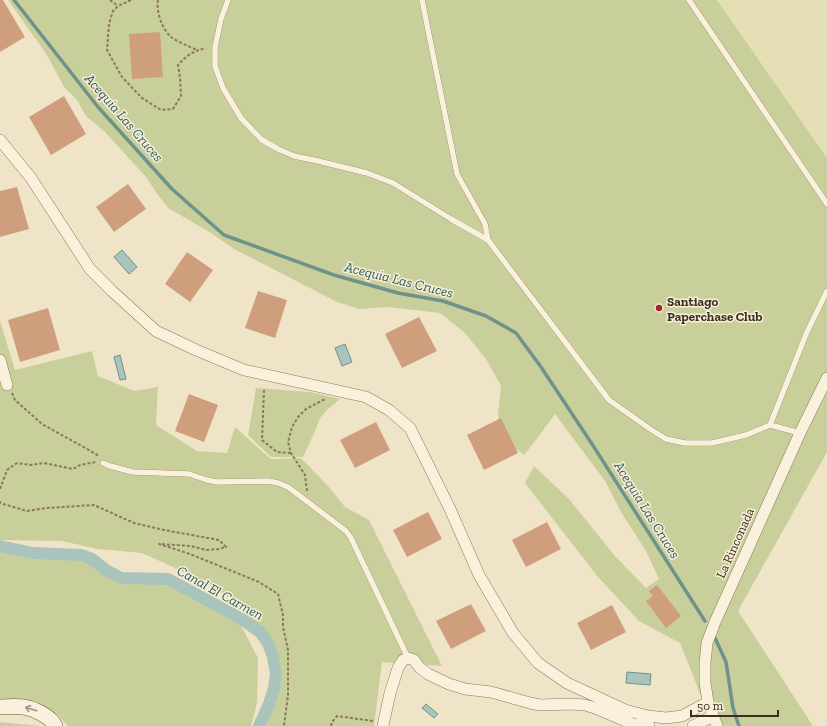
<svg xmlns="http://www.w3.org/2000/svg" width="827" height="726" font-family="'Zilla Slab',serif">
	<style>
		.farmland { fill: #e6deb5 }
		.green { fill: #c9cf9b }
		.water { fill: #a9c4bc; stroke: #6f938a }
		.lines { fill: none; stroke-linecap: round; stroke-linejoin: round }
		.stream { stroke: #6f938a; stroke-width: 3.5 }
		.canal { stroke: #a9c4bc; stroke-width: 12 }
		.building { fill: #cf9f7d }
		.lane-casing { stroke: #8d765c; stroke-width: 6 }
		.street-casing { stroke: #8d765c; stroke-width: 12 }
		.secondary-casing { stroke: #6f573f; stroke-width: 16 }
		.path { stroke: #8d765c; stroke-width: 2; stroke-dasharray: 3 2; stroke-linecap: butt }
		.lane { stroke: #faf1dc; stroke-width: 5.5 }
		.street { stroke: #faf1dc; stroke-width: 11 }
		.secondary { stroke: #faf1dc; stroke-width: 15 }
		.oneway { stroke: #9c907e }
		.poi-dot { fill: #9e2a2b; stroke: #f7eed8; stroke-width: 1.5 }
		.labels { text-anchor: middle; dominant-baseline: central; stroke-width: 3; stroke-linejoin: round; paint-order: stroke }
		.poi-label { font-size: 13px; font-weight: bold; fill: #3d2e20; stroke: #f7eed8; text-anchor: start }
		.street-label { font-size: 13px; fill: #3d2e20; stroke: #f7eed8 }
		.water-label { font-size: 14px; font-style: italic; fill: #2f5d5a; stroke: #f7eed8 }
	</style>
	<rect width="100%" height="100%" fill="#f0e4c8"/>
	<path class="farmland" d="M 717,0 L 827,0 L 827,158 Z"/>
	<path class="green" d="M 8,0 L 717,0 L 827,158 L 827,452 L 738,611 L 813,726 L 713,726 L 680,643 L 639,621 L 598,577 L 525,483 L 534,466 L 569,499 L 615,556 L 646,588 L 659,579 L 646,551 L 621,512 L 605,481 L 555,414 L 536,440 L 524,455 L 501,436 L 498,414 L 501,386 L 486,359 L 464,332 L 440,313 L 388,307 L 359,309 L 337,302 L 234,249 L 211,233 L 168,208 L 155,191 L 147,178 L 104,131 L 86,116 L 77,100 L 64,87 L 47,55 Z
		M 0,321 L 15,370 L 92,351 L 98,376 L 134,391 L 158,387 L 156,425 L 197,451 L 227,453 L 235,427 L 271,459 L 301,458 L 328,486 L 345,507 L 369,520 L 442,666 L 382,662 L 374,726 L 266,726 L 269,711 L 274,702 L 269,657 L 254,627 L 234,601 L 206,582 L 142,553 L 97,549 L 62,541 L 0,540 Z
		M 256,388 L 310,392 L 340,399 L 327,410 L 320,418 L 316,429 L 303,457 L 271,457 L 248,435 Z
		M 0,550 L 31,557 L 72,553 L 124,575 L 153,575 L 177,586 L 238,620 L 258,658 L 257,703 L 251,726 L 68,726 L 57,714 L 34,702 L 24,700 L 0,699 Z
		M 0,722 L 40,726 L 0,726 Z"/>
	<path class="water" d="M 122,250 L 137,267 L 129,274 L 114,257 Z
		M 345,344 L 352,362 L 342,366 L 335,348 Z
		M 120,355 L 126,379 L 120,380 L 114,357 Z
		M 627,672 L 651,674 L 650,685 L 626,683 Z
		M 426,704 L 438,714 L 434,718 L 422,708 Z"/>
	<g class="lines">
		<path class="stream" d="M 14,0 L 98,107 L 172,189 L 224,235 L 334,275 L 398,293 L 443,301 L 486,316 L 516,333 L 541,367 L 592,444 L 705,621
			M 715,638 L 726,662 L 733,708 L 739,726"/>
		<path class="canal" d="M 0,546 L 33,553 L 81,555 L 92,559 L 106,570 L 121,578 L 168,579 L 240,618 L 260,632 L 268,643 L 273,657 L 276,674 L 274,688 L 269,704 L 259,726"/>
	</g>
	<path class="building" d="M 0,0 L 3,0 L 25,37 L 0,52 Z
		M 160,32 L 163,77 L 132,79 L 129,34 Z
		M 64,96 L 86,134 L 51,155 L 29,117 Z
		M 128,184 L 146,209 L 114,232 L 96,207 Z
		M 17,187 L 29,229 L 0,237 L 0,191 Z
		M 187,252 L 213,270 L 190,302 L 165,284 Z
		M 258,291 L 287,300 L 275,338 L 245,328 Z
		M 48,308 L 60,350 L 20,362 L 8,320 Z
		M 419,317 L 437,351 L 402,368 L 385,334 Z
		M 189,394 L 218,405 L 204,442 L 175,431 Z
		M 501,418 L 518,453 L 484,470 L 467,435 Z
		M 376,422 L 390,450 L 355,468 L 340,440 Z
		M 428,512 L 442,539 L 407,557 L 393,530 Z
		M 547,522 L 561,549 L 526,567 L 512,540 Z
		M 657,585 L 681,616 L 666,628 L 646,601 L 653,596 L 649,591 Z
		M 471,604 L 486,631 L 451,649 L 436,621 Z
		M 612,605 L 626,632 L 591,650 L 577,623 Z"/>
	<g class="lines">
		<g class="lane-casing">
			<path id="lane" d="M 228,0 L 221,19 L 215,47 L 215,66 L 223,88 L 241,118 L 262,140 L 278,149 L 294,156 L 318,161 L 367,173 L 393,183 L 451,219 L 488,240 L 609,400 L 650,429 L 666,439 L 685,443 L 712,443 L 746,435 L 770,425 L 800,433
				M 422,0 L 457,174 L 485,224 L 488,240
				M 689,0 L 827,204
				M 770,425 L 807,332 L 827,291
				M 103,463 L 110,466 L 133,472 L 189,474 L 207,480 L 217,482 L 268,481 L 278,483 L 288,487 L 346,531 L 351,538 L 408,658"/>
		</g>
		<g class="street-casing">
			<path id="street" d="M 0,140 L 31,178 L 90,269 L 112,291 L 156,331 L 196,350 L 244,370 L 366,397 L 389,410 L 410,428 L 450,509 L 479,575 L 513,633 L 538,663 L 567,683 L 625,710 L 648,716 L 666,718 L 682,716 L 708,702
				M 0,360 L 7,385
				M 383,726 L 390,693 L 398,668 L 403,660 L 408,658 L 414,660 L 420,668 L 428,674 L 449,684 L 465,689 L 491,692 L 530,703 L 540,705 L 571,704 L 585,705 L 595,708 L 633,724 L 649,726
				M 693,726 L 713,716
				M 717,726 L 708,702 L 705,683 L 705,663 L 707,643 L 715,622 L 800,433 L 827,378"/>
		</g>
		<g class="secondary-casing">
			<path id="secondary" d="M 0,707 C 18,706 28,705 44,715 C 49,718 53,721 55,726"/>
		</g>
		<path class="path" d="M 110,0 L 118,6
			M 131,0 L 118,6 L 113,11 L 109,24 L 107,50 L 122,77 L 142,98 L 161,110 L 173,109 L 181,96 L 180,78 L 178,65 C 187,55 193,51 206,48
			M 158,0 C 156,12 162,29 171,37 C 176,41 190,47 197,50
			M 264,390 L 262,440 L 277,452 L 291,453
			M 12,393 L 15,400 L 42,424 L 96,454 L 99,457
			M 0,489 L 7,470 L 17,463 L 30,465 L 44,463 L 73,469 L 80,465 L 96,462
			M 307,491 L 305,475 L 291,453 L 288,442 L 292,427 L 298,417 L 306,409 L 325,399
			M 0,501 L 0,503 L 27,511 L 47,508 L 94,505 L 134,523 L 164,530 L 219,540 L 226,547 L 219,549 L 206,550 L 191,546 L 159,544 L 190,554 L 259,582 L 278,594 L 283,615 L 283,627 L 288,650 L 288,695 L 284,726
			M 331,726 L 332,722 L 337,716 L 373,721"/>
		<use href="#lane" class="lane"/>
		<use href="#street" class="street"/>
		<use href="#secondary" class="secondary"/>
	</g>
	<defs><path id="oneway-shaft" d="M-6 0H5M1.5-3L5.5 0L1.5 3" fill="none" stroke-width="1.6" stroke-linecap="round" stroke-linejoin="round"/></defs>
	<use class="oneway" href="#oneway-shaft" transform="translate(31 709) rotate(-162)"/>
	<circle class="poi-dot" cx="659" cy="308" r="4"/>
	<g class="labels">
		<g class="poi-label">
			<text x="667" y="301">Santiago<tspan x="667" dy="15">Paperchase Club</tspan></text>
		</g>
		<g class="street-label">
			<text transform="translate(735 543) rotate(-66)">La Rinconada</text>
		</g>
		<g class="water-label">
			<text transform="translate(124 118) rotate(49)">Acequia Las Cruces</text>
			<text transform="translate(399 280) rotate(14)">Acequia Las Cruces</text>
			<text transform="translate(647 510) rotate(58)">Acequia Las Cruces</text>
			<text transform="translate(220 593) rotate(29)">Canal El Carmen</text>
		</g>
	</g>
	<path d="M691 710v6h87v-6" fill="none" stroke="#3d2e20" stroke-width="2"/>
	<text x="697" y="710" font-size="12" fill="#3d2e20" stroke="#f7eed8" stroke-width="3" paint-order="stroke">50 m</text>
</svg>
